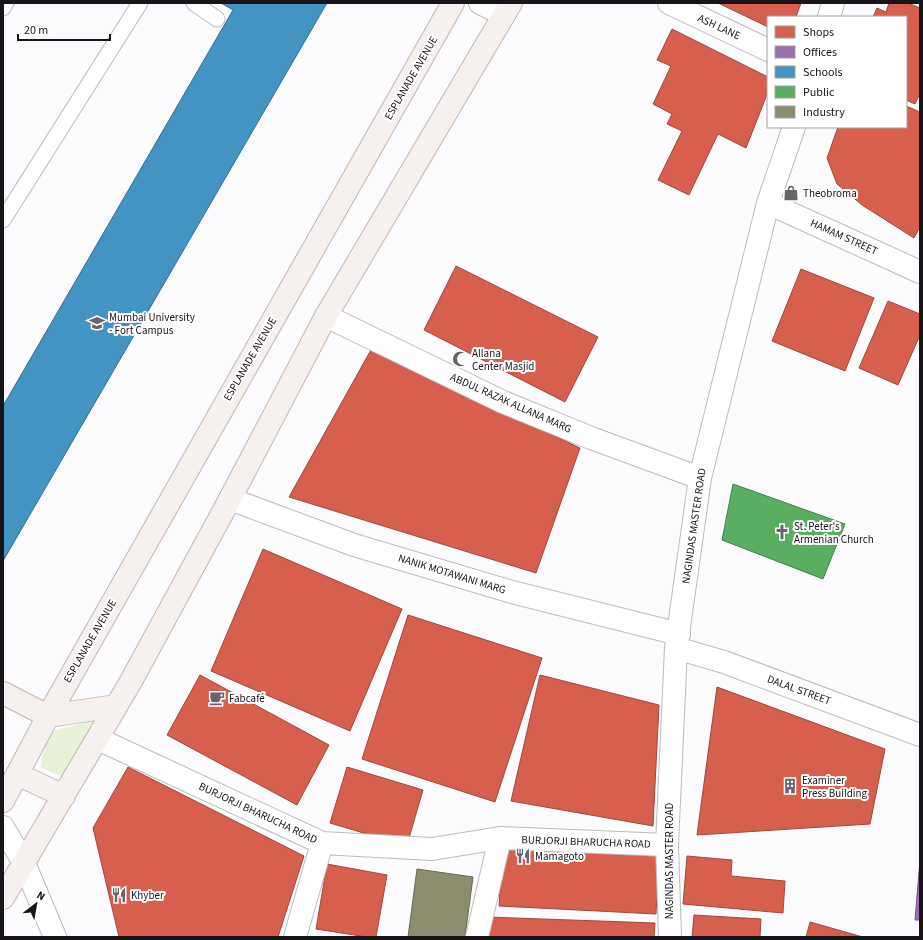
<svg xmlns="http://www.w3.org/2000/svg" width="923" height="940" font-family="'Source Sans 3',sans-serif">
	<style>
		.green { fill: #e9f1d7 }
		.shops { fill: #d6604d; stroke: #9d493e }
		.offices { fill: #9970ab; stroke: #735480 }
		.schools { fill: #4393c3; stroke: #366d90 }
		.public { fill: #5aae61; stroke: #46804c }
		.industry { fill: #8c8c6e; stroke: #6a6855 }
		.lines { fill: none; stroke-linecap: round; stroke-linejoin: round }
		.service-casing { stroke: #bdbabe; stroke-width: 17 }
		.minor-casing { stroke: #bdbabe; stroke-width: 24 }
		.tertiary-casing { stroke: #bdbabe; stroke-width: 24 }
		.primary-casing { stroke: #c1b7b4; stroke-width: 24 }
		.service { stroke: #fefeff; stroke-width: 15 }
		.minor { stroke: #fefeff; stroke-width: 22 }
		.tertiary { stroke: #fefeff; stroke-width: 22 }
		.primary { stroke: #f6f1ee; stroke-width: 22 }
		.labels { text-anchor: middle; dominant-baseline: central; stroke-width: 4; stroke-linejoin: round; paint-order: stroke }
		.street-label { font-size: 11px; fill: #19131a; stroke: #fff }
		.poi-label { font-size: 11px; fill: #19131a; stroke: #fff; text-anchor: start }
	</style>
	<rect width="100%" height="100%" fill="#fbfafc"/>
	<path class="green" d="M 96,720 L 62,777 L 40,767 L 49,732 Z"/>
	<path class="shops" d="M 718,3 L 801,3 L 796,17 L 768,17 L 768,27 Z
		M 889,3 L 908,3 L 920,8 L 920,93 L 915,104 L 906,100 L 906,17 L 873,17 L 877,8 L 886,12 Z
		M 672,29 L 768,77 L 768,92 L 746,148 L 718,134 L 689,195 L 658,180 L 682,131 L 667,124 L 672,114 L 653,104 L 671,66 L 657,60 Z
		M 906,106 L 920,112 L 920,227 L 914,238 L 862,205 L 837,184 L 827,158 L 838,127 L 906,127 Z
		M 456,266 L 598,337 L 565,402 L 424,330 Z
		M 801,269 L 874,298 L 845,371 L 772,341 Z
		M 888,301 L 920,314 L 920,335 L 898,385 L 859,368 Z
		M 372,348 L 580,448 L 536,573 L 289,497 Z
		M 263,549 L 402,609 L 350,731 L 211,671 Z
		M 408,615 L 542,658 L 495,802 L 362,759 Z
		M 200,675 L 329,745 L 297,805 L 167,735 Z
		M 540,675 L 659,705 L 653,826 L 511,801 Z
		M 717,687 L 885,749 L 870,824 L 697,835 Z
		M 128,767 L 304,856 L 278,937 L 119,937 L 93,828 Z
		M 347,767 L 423,790 L 409,838 L 397,843 L 330,823 Z
		M 503,843 L 659,851 L 656,914 L 499,906 Z
		M 687,856 L 732,860 L 731,876 L 785,881 L 783,913 L 683,904 Z
		M 327,864 L 387,875 L 376,937 L 367,937 L 316,929 Z
		M 694,915 L 761,919 L 760,937 L 692,937 Z
		M 487,917 L 655,923 L 654,937 L 482,937 Z
		M 810,922 L 863,937 L 806,937 Z"/>
	<path class="offices" d="M 920,860 L 920,920 L 915,920 Z"/>
	<path class="schools" d="M 221,3 L 327,3 L 3,561 L 3,406 L 233,10 Z"/>
	<path class="public" d="M 733,484 L 845,524 L 823,579 L 722,540 Z"/>
	<path class="industry" d="M 417,869 L 473,877 L 465,937 L 408,937 Z"/>
	<g class="lines">
		<g class="service-casing">
			<path id="service" d="M 194,3 L 217,19
				M 3,8 L 6,3
				M 3,220 L 140,3"/>
		</g>
		<g class="minor-casing">
			<path id="minor" d="M 480,3 L 504,15
				M 669,3 L 768,50
				M 829,17 L 833,3
				M 768,203 L 920,272
				M 326,316 L 503,402 L 591,438 L 700,478
				M 230,499 L 354,545 L 512,592 L 679,634
				M 676,648 L 724,662 L 920,735
				M 98,739 L 322,843 L 432,849 L 500,838 L 667,845
				M 295,937 L 322,843
				M 477,937 L 500,838
				M 670,937 L 667,845 L 676,648 L 700,478 L 768,203 L 794,127"/>
		</g>
		<g class="tertiary-casing">
			<path id="tertiary" d="M 3,827 L 24,863 L 55,937"/>
		</g>
		<g class="primary-casing">
			<path id="primary" d="M 3,693 L 48,716
				M 48,716 L 116,706
				M 17,774 L 64,796
				M 3,801 L 48,716 L 453,3
				M 3,898 L 130,683 L 230,499 L 326,316 L 511,3"/>
		</g>
		<use href="#service" class="service"/>
		<use href="#minor" class="minor"/>
		<use href="#tertiary" class="tertiary"/>
		<use href="#primary" class="primary"/>
	</g>
	<defs>
		<g id="shop-bare" transform="scale(1.2)"><path d="M-5-2.5h2.3a2.7 3.5 0 0 1 5.4 0H5L5.5 6h-11ZM-1.5-2.5h3a1.5 2.3 0 0 0-3 0Z" fill="#686469" stroke="#fff" stroke-width="2.5" paint-order="stroke"/></g>
		<g id="university-bare" transform="scale(1.2)"><path d="M0-5L7-2L0 1L-7-2ZM-4 1L0 2.5L4 1V4Q0 6-4 4Z" fill="#686469" stroke="#fff" stroke-width="2.5" paint-order="stroke"/></g>
		<g id="mosque-bare" transform="scale(1.2)"><path d="M3.5-4.9A6 6 0 1 0 3.5 4.9A5 5 0 1 1 3.5-4.9Z" fill="#686469" stroke="#fff" stroke-width="2.5" paint-order="stroke"/></g>
		<g id="church-bare" transform="scale(1.2)"><path d="M-1.2-6h2.4v3.5h3.3v2.4h-3.3V6h-2.4V-.1h-3.3v-2.4h3.3Z" fill="#686469" stroke="#fff" stroke-width="2.5" paint-order="stroke"/></g>
		<g id="cafe-bare" transform="scale(1.2)"><path d="M-5.5-4.5H6V0H3Q3 3.5 0 3.5H-2.5Q-5.5 3.5-5.5 0ZM3-3.2v2h1.7v-2ZM-6 4.5H4V6H-6Z" fill="#686469" stroke="#fff" stroke-width="2.5" paint-order="stroke"/></g>
		<g id="building-bare" transform="scale(1.2)"><path d="M-4-6H4V6H1V3H-1V6H-4ZM-2.5-4.3h1.7v1.8h-1.7ZM.8-4.3h1.7v1.8H.8ZM-2.5-1h1.7V.8h-1.7ZM.8-1h1.7V.8H.8Z" fill="#686469" stroke="#fff" stroke-width="2.5" paint-order="stroke"/></g>
		<g id="restaurant-bare" transform="scale(1.2)"><path d="M-5-6h1v4h1v-4h1v4h1v-4h1v5L-1.5 .5V6h-2V.5L-5-1ZM5-6V6H3V1.5H1.5Q1.5-4 5-6Z" fill="#686469" stroke="#fff" stroke-width="2.5" paint-order="stroke"/></g>
	</defs>
	<g fill-rule="evenodd">
		<use href="#shop-bare" x="791" y="193"/>
		<use href="#university-bare" x="97" y="323"/>
		<use href="#mosque-bare" x="460" y="359"/>
		<use href="#church-bare" x="782" y="532"/>
		<use href="#cafe-bare" x="217" y="698"/>
		<use href="#building-bare" x="790" y="786"/>
		<use href="#restaurant-bare" x="523" y="856"/>
		<use href="#restaurant-bare" x="119" y="895"/>
	</g>
	<g class="labels">
		<g class="street-label">
			<text transform="translate(719 27) rotate(25)">ASH LANE</text>
			<text transform="translate(411 78) rotate(-60)">ESPLANADE AVENUE</text>
			<text transform="translate(844 237) rotate(24)">HAMAM STREET</text>
			<text transform="translate(250 359) rotate(-60)">ESPLANADE AVENUE</text>
			<text transform="translate(511 403) rotate(24)">ABDUL RAZAK ALLANA MARG</text>
			<text transform="translate(694 526) rotate(-82)">NAGINDAS MASTER ROAD</text>
			<text transform="translate(452 574) rotate(17)">NANIK MOTAWANI MARG</text>
			<text transform="translate(90 641) rotate(-60)">ESPLANADE AVENUE</text>
			<text transform="translate(799 690) rotate(20)">DALAL STREET</text>
			<text transform="translate(258 813) rotate(25)">BURJORJI BHARUCHA ROAD</text>
			<text transform="translate(586 842) rotate(2)">BURJORJI BHARUCHA ROAD</text>
			<text transform="translate(669 861) rotate(-90)">NAGINDAS MASTER ROAD</text>
		</g>
		<g class="poi-label">
			<text x="803" y="193">Theobroma</text>
			<text x="109" y="317">Mumbai University<tspan x="109" dy="13">- Fort Campus</tspan></text>
			<text x="472" y="353">Allana<tspan x="472" dy="13">Center Masjid</tspan></text>
			<text x="794" y="526">St. Peter's<tspan x="794" dy="13">Armenian Church</tspan></text>
			<text x="229" y="698">Fabcafé</text>
			<text x="802" y="780">Examiner<tspan x="802" dy="13">Press Building</tspan></text>
			<text x="535" y="856">Mamagoto</text>
			<text x="131" y="895">Khyber</text>
		</g>
	</g>
	<rect width="923" height="940" fill="none" stroke="#19131a" stroke-width="8"/>
	<rect x="767" y="16" width="140" height="112" fill="#ffffff" stroke="#a3a1a3"/>
	<rect x="775" y="26" width="20" height="12" fill="#d6604d" stroke="#a3a1a3"/>
	<text x="803" y="36" font-size="12" fill="#19131a">Shops</text>
	<rect x="775" y="46" width="20" height="12" fill="#9970ab" stroke="#a3a1a3"/>
	<text x="803" y="56" font-size="12" fill="#19131a">Offices</text>
	<rect x="775" y="66" width="20" height="12" fill="#4393c3" stroke="#a3a1a3"/>
	<text x="803" y="76" font-size="12" fill="#19131a">Schools</text>
	<rect x="775" y="86" width="20" height="12" fill="#5aae61" stroke="#a3a1a3"/>
	<text x="803" y="96" font-size="12" fill="#19131a">Public</text>
	<rect x="775" y="106" width="20" height="12" fill="#8c8c6e" stroke="#a3a1a3"/>
	<text x="803" y="116" font-size="12" fill="#19131a">Industry</text>
	<g transform="translate(36 904) rotate(31)" stroke="#ffffff" stroke-width="3" paint-order="stroke">
	<path d="M0-3L7 15L0 10L-7 15Z" fill="#19131a"/>
	<text y="-6" font-size="11" font-weight="bold" text-anchor="middle" fill="#19131a">N</text>
	</g>
	<path d="M18 34v6h92v-6" fill="none" stroke="#19131a" stroke-width="2"/>
	<text x="24" y="34" font-size="12" fill="#19131a" stroke="#ffffff" stroke-width="3" paint-order="stroke">20 m</text>
</svg>
